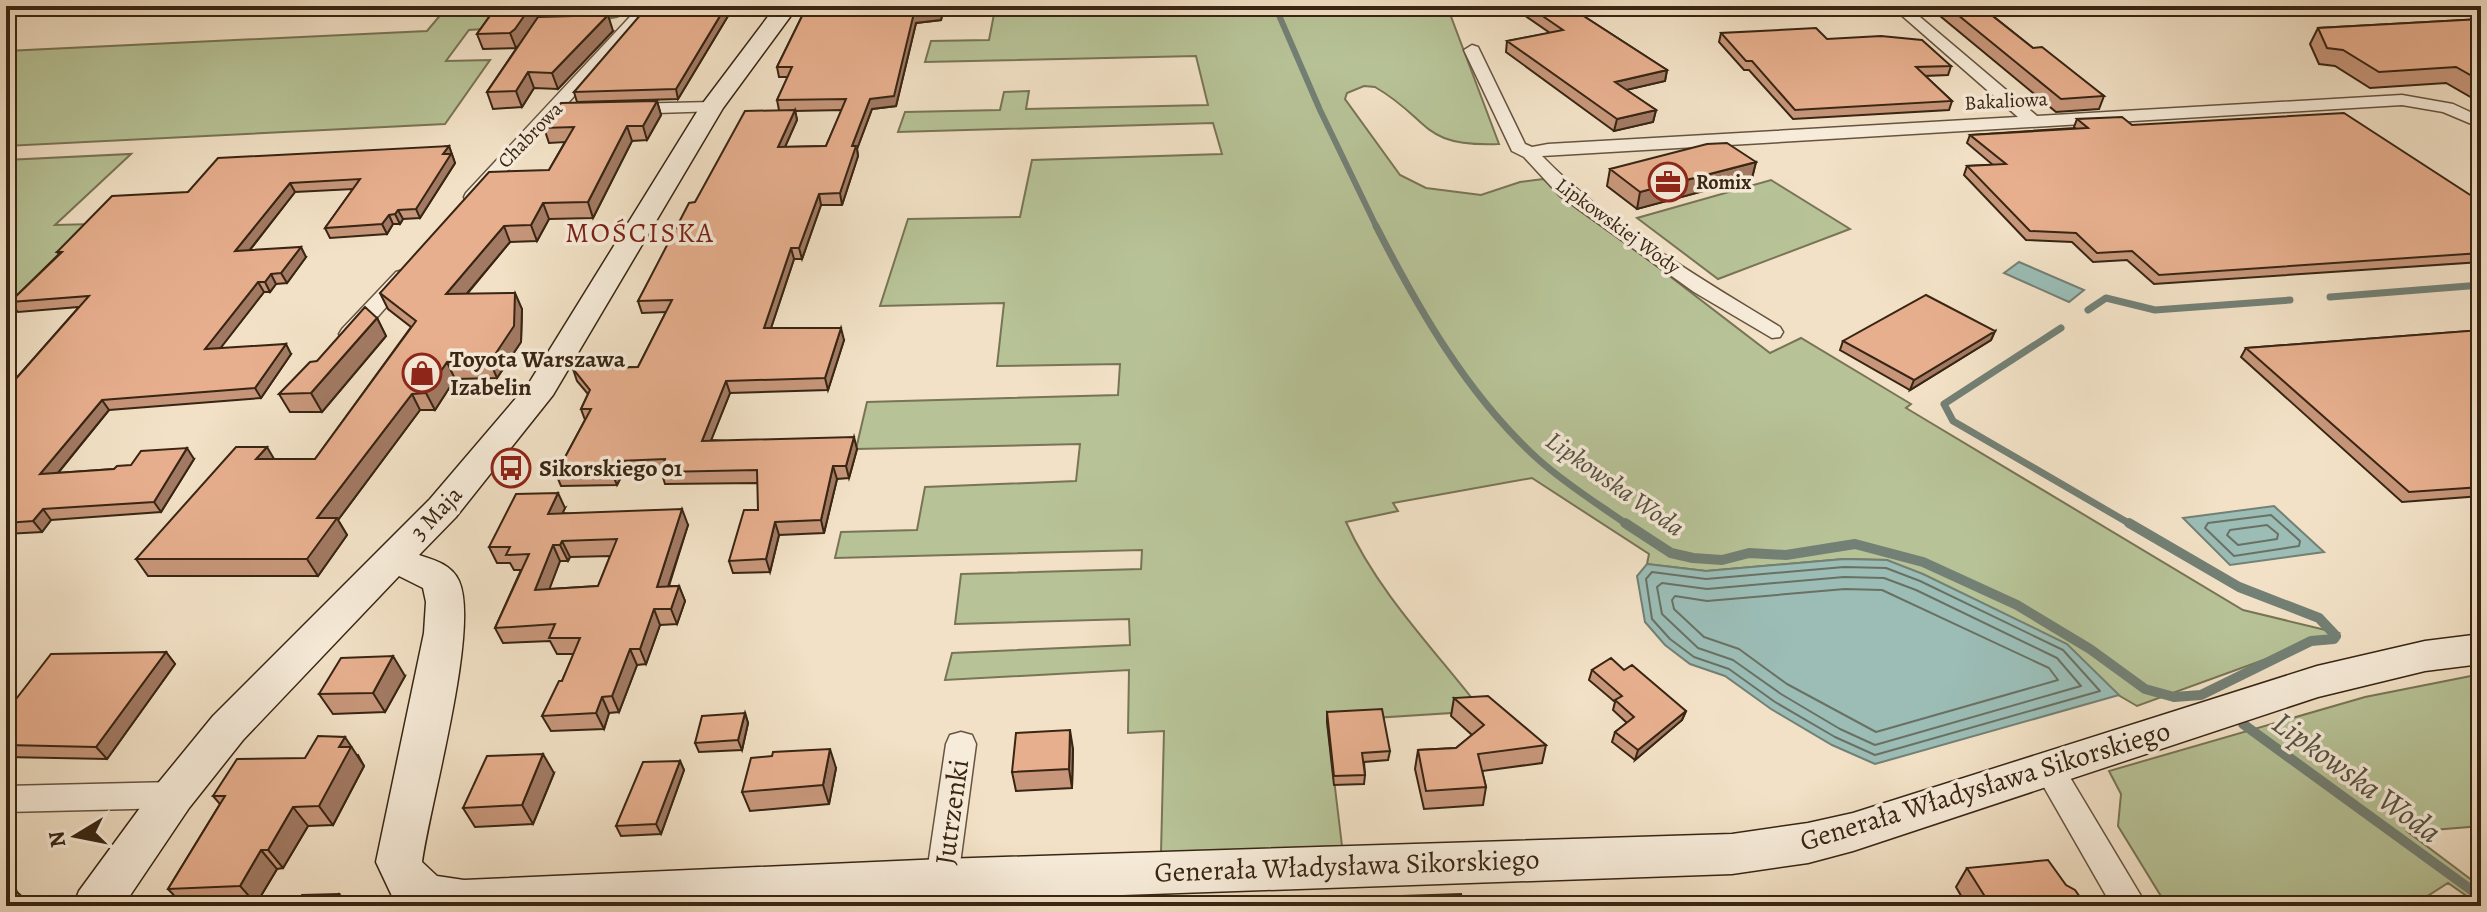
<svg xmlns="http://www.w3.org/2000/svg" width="2487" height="912" font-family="Alegreya,serif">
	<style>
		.green { fill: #b7c397; stroke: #787455; stroke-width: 2 }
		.water { fill: #9bbdb6; stroke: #738075; stroke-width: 2 }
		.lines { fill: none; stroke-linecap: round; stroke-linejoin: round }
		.shore { stroke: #6a7164; stroke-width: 2 }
		.stream-far2 { stroke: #738075; stroke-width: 6 }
		.stream-far1 { stroke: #738075; stroke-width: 7 }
		.stream { stroke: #738075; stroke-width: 10 }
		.street-casing { stroke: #665440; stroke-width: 3 }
		.secondary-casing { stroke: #382513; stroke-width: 3 }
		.street { fill: #f7ecda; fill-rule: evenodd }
		.secondary { fill: #f7ecda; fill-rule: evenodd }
		.wall { fill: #c7967a; stroke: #382513; stroke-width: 2; fill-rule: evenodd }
		.shaded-wall { fill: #a27a63; stroke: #382513; stroke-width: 2 }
		.building { fill: #e7af8e; stroke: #382513; stroke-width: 2; fill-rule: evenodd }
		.labels { text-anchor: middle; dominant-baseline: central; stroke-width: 7; stroke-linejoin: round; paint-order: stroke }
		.far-street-label { font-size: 20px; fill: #382513; stroke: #f7ecda }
		.far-poi-label { font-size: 20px; font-weight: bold; fill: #382513; stroke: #f7ecda; text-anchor: start }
		.poi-label { font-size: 24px; font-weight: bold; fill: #382513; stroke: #f7ecda; text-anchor: start }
		.street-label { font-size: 24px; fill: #382513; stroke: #f7ecda }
		.water-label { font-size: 26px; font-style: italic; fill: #565344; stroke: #f7ecda }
		.quarter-label { font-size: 28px; letter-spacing: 2px; fill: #7a1f14; stroke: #f7ecda }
		.near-street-label { font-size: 28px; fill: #382513; stroke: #f7ecda }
		.near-water-label { font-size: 32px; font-style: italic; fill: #565344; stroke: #f7ecda }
	</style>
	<rect width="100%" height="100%" fill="#f2e1c6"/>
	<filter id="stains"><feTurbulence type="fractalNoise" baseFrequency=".0025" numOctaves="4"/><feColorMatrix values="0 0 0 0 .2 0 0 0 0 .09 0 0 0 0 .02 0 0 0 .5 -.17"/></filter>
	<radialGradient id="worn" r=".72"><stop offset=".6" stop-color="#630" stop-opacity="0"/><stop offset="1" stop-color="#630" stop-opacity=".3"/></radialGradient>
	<path class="green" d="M 448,6 L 506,6 L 484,29 L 469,30 L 446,61 L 490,60 L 445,124 L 6,146 L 6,51 L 427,31 Z
		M 573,6 L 636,6 C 619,24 588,19 565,19 Z
		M 1104,6 L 1447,6 L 1499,144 C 1419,147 1432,120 1375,87 L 1364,86 L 1347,93 L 1345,99 L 1400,175 L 1426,188 L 1481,195 L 1520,182 L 1543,179 L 1770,353 L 1801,338 L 1911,404 L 1906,408 L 2243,610 L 2338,633 L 2137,706 L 1887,560 L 1844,559 L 1706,571 L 1647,564 L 1649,554 L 1532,478 L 1393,503 L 1398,511 L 1346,522 C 1378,593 1435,650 1482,711 L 1327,721 L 1342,846 L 1161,853 L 1164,731 L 1128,733 L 1129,670 L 945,680 L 952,653 L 1130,645 L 1129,619 L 955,624 L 961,574 L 1141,569 L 1142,550 L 835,558 L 841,532 L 917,530 L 925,487 L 1076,481 L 1080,444 L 856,449 L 867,402 L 1118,395 L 1120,364 L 997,366 L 1004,303 L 880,306 L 908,219 L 1020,217 L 1032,160 L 1222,154 L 1213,123 L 898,132 L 905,112 L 1000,110 L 1004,92 L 1029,91 L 1026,109 L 1208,105 L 1196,56 L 925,62 L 931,41 L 989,40 L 995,9 Z
		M 131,154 L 55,225 L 93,224 L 6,314 L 6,160 Z
		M 1771,180 L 1850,229 L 1718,279 L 1637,218 Z
		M 2481,674 L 2481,826 L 2408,832 L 2481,887 L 2481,906 L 2448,883 L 2412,906 L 2167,906 L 2118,826 L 2121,794 L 2109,771 L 2365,697 Z"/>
	<path class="water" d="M 2019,262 L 2084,290 L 2069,302 L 2004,273 Z
		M 2274,506 L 2324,552 L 2230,565 L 2183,518 Z
		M 1844,559 L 1887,560 L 1923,574 L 2067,644 L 2119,695 L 1875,764 L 1832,745 L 1771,709 L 1725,676 L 1690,664 L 1665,645 L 1645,622 L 1637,576 L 1647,564 L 1706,571 Z"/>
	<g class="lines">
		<path class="shore" d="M 2271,515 L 2300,541 L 2299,546 L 2234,556 L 2205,528 L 2208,523 Z
			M 2267,525 L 2278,534 L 2277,539 L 2238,545 L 2227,535 L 2230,530 Z
			M 1844,567 L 1886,568 L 1920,581 L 2063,650 L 2100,691 L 1875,755 L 1835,737 L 1775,702 L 1729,669 L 1694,657 L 1670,639 L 1652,619 L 1646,579 L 1652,572 L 1706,579 Z
			M 1844,577 L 1884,578 L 1916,590 L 2057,658 L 2081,686 L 1875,745 L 1840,729 L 1781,694 L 1733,660 L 1698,648 L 1662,614 L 1657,587 L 1662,583 L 1707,589 Z
			M 1845,589 L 1882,590 L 2049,668 L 2058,680 L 1876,732 L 1787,684 L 1739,649 L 1704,637 L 1674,609 L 1672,600 L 1675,596 L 1707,601 Z"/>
		<path class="stream-far2" d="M 1275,6 L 1320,110 L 1377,228"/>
		<path class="stream-far1" d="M 1376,226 C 1419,310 1468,396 1539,460 C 1567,485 1598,504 1628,525
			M 2330,297 L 2481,285
			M 2088,310 L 2106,298 L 2155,310 L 2290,300
			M 2061,328 L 1944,404 L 1953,421 L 2132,525"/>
		<path class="stream" d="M 1625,523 L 1671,553 L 1693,558 L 1722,560 L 1749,553 L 1786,555 L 1855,544 L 1923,562 L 2017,605 L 2090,649 L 2145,689 L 2174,697 L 2201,695 L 2311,641 L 2334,639 L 2336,636 L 2319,618 L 2239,587 L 2129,523
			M 2243,724 L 2481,897"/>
		<g class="street-casing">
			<path id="street" d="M 640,6 L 655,6 L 480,201 L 466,201 L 464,197 L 466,193 Z
				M 1891,6 L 1907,6 L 2037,116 L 2402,95 L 2453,104 L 2481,117 L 2481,128 L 2443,112 L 2402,105 L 1542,156 C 1609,225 1698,277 1780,327 L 1783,332 L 1780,337 L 1772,338 L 1694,292 L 1560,196 L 1524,157 L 1512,151 L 1464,50 L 1472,45 L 1478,47 L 1525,144 L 1532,147 L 1548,144 L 2018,117 Z
				M 712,102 L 718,103 L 720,107 L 718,111 L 626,114 L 617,109 L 626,104 Z
				M 403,270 L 413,276 L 410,280 L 358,339 L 342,339 L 339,334 L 342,329 L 396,272 Z
				M 961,732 L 972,735 L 976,744 L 958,879 L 953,889 L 942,893 L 931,889 L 926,879 L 946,744 L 950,735 Z
				M 2048,755 L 2059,759 L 2147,906 L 2112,906 L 2033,768 L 2037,759 Z
				M 174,782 L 185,786 L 189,795 L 185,804 L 174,808 L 6,812 L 6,786 Z"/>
		</g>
		<g class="secondary-casing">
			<path id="secondary" d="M 776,6 L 798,6 L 723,108 L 553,395 L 456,517 L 419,555 C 435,560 452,565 459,581 C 480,628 430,803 422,862 L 437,876 L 464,880 L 942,859 L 1732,834 L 1808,823 L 1853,813 L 2317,666 L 2425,641 L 2481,634 L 2481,664 L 2425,671 L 2318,697 L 1853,851 L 1808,863 L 1732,874 L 803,906 L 405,906 L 392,896 L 376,862 L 424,633 L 426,602 L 423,588 L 399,576 L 243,740 L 189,808 L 123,906 L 73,906 L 79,891 L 159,782 L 213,716 L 430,499 L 529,383 L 700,107 Z"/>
		</g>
		<use href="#street" class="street"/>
		<use href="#secondary" class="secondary"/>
	</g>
	<path class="wall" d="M 497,6 L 546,6 L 539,17 L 613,31 L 558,89 L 534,88 L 522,107 L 493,109 L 487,92 L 518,46 L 516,48 L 483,49 L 477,34 Z
		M 734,6 L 678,99 L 577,102 L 574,92 Z
		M 807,6 L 944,6 L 941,20 L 916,23 L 896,106 L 872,109 L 857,149 L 858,156 L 842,205 L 821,205 L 802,259 L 794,259 L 771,328 L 844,340 L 828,390 L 730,393 L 711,440 L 857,449 L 849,478 L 837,479 L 824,533 L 779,535 L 770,572 L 733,573 L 729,561 L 758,510 L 758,483 L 665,484 L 661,471 L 623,473 L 617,485 L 561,486 L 556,474 L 585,420 L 581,409 L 588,394 L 577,381 L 573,369 L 638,367 L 666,312 L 642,313 L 638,301 L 695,202 L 779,110 L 777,100 L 788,77 L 779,77 L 777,67 ZM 842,110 L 826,146 L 785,147 L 797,120 L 795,111 Z
		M 1511,6 L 1568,6 L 1667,70 L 1665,81 L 1626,90 L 1656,110 L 1653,122 L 1614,131 L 1506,52 L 1507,41 L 1550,33 Z
		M 1928,6 L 2038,6 L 2037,10 L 1988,12 L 2033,48 L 2104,96 L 2099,109 L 2056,112 Z
		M 2481,19 L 2481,103 L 2446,83 L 2370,88 L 2335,66 L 2319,64 L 2310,44 L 2318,28 Z
		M 1721,33 L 1827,39 L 1951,66 L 1948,75 L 1925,76 L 1952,101 L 1949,110 L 1793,119 L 1749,70 L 1744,70 L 1719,42 Z
		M 657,101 L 661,115 L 647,140 L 632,141 L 593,218 L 549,219 L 537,241 L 510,242 L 467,294 L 522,309 L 521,342 L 497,378 L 455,379 L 435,410 L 420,410 L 338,520 L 347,535 L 318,576 L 148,576 L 136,559 L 275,459 L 315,459 L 411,327 L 388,309 L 380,293 L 549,170 L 565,142 L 549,143 L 544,128 Z
		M 2077,119 L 2132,125 L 2481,202 L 2481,262 L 2154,284 L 2127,260 L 2093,262 L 2072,242 L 2026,240 L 1964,175 L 1967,166 L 1993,165 L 1967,143 L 1970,135 L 2075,128 L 2074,127 Z
		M 449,146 L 455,163 L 420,218 L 403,219 L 400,224 L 393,224 L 387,234 L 330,238 L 325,228 L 353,189 L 295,192 L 250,250 L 306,257 L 287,283 L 276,284 L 270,292 L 264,292 L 220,348 L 291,354 L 261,398 L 109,410 L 58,473 L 114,469 L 194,459 L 161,512 L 51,520 L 42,532 L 6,534 L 6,390 L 79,307 L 18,312 L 10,302 L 59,254 L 57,252 L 188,192 Z
		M 1756,162 L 1752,178 L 1637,209 L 1607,186 L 1610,169 Z
		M 377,318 L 386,336 L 322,412 L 290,412 L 279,394 L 317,361 Z
		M 2481,330 L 2481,496 L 2402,502 L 2241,357 L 2246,348 Z
		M 1995,331 L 1991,340 L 1910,390 L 1840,350 L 1843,341 Z
		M 565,508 L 562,513 L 688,525 L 669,586 L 679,586 L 685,601 L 677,624 L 660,625 L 646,664 L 637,665 L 619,712 L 609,713 L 604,729 L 551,731 L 542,716 L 562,681 L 574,654 L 557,654 L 550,641 L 503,643 L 495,628 L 521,570 L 514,570 L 510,563 L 497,563 L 489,547 ZM 610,556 L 598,586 L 549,589 L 560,561 L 568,561 L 570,557 Z
		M 166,652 L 175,664 L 107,759 L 6,757 L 6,712 Z
		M 1592,670 L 1624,670 L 1686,711 L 1682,720 L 1635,760 L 1612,742 L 1615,732 L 1627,723 L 1613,710 L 1615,702 L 1589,680 Z
		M 405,676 L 385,712 L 333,714 L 319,694 Z
		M 1454,698 L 1546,745 L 1542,763 L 1482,771 L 1486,787 L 1483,805 L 1424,809 L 1415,769 L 1418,750 L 1456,748 L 1472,735 L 1451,716 Z
		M 1327,712 L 1390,751 L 1388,760 L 1364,762 L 1365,775 L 1364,784 L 1334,785 L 1327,722 Z
		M 745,713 L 748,723 L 742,750 L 699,752 L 695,743 Z
		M 1073,749 L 1072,788 L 1016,791 L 1012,772 Z
		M 358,755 L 364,766 L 333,825 L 308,826 L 283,868 L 277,869 L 256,904 L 184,906 L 168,889 L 220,804 L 213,796 Z
		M 772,756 L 836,768 L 829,804 L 750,811 L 742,792 Z
		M 680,761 L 684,770 L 661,834 L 621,836 L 616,826 Z
		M 554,773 L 533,824 L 475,827 L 463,808 Z
		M 1967,868 L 2080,906 L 1967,906 L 1956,887 Z"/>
	<path class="shaded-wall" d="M 531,6 L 546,6 L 521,44 L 516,48 L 510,33 Z
		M 726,6 L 734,6 L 678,99 L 676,89 Z
		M 940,6 L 944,6 L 941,20 L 916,23 L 896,106 L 872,109 L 857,149 L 858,156 L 842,205 L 840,193 L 852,146 L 870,99 L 914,13 Z
		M 608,15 L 613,31 L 558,89 L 552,73 Z
		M 1667,70 L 1665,81 L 1613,93 L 1615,82 Z
		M 528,72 L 534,88 L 522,107 L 516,91 Z
		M 657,101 L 661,115 L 647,140 L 643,126 Z
		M 795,110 L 797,120 L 780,158 L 778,147 Z
		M 1656,110 L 1653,122 L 1614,131 L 1617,119 Z
		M 627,126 L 632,141 L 593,218 L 588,202 Z
		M 449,146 L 455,163 L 420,218 L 416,209 L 443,154 Z
		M 1756,162 L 1752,178 L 1637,209 L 1640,192 Z
		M 290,183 L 295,192 L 241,261 L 235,251 Z
		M 819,194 L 821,205 L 802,259 L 799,248 Z
		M 543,203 L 549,219 L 537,241 L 531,225 Z
		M 398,210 L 403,219 L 400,224 L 395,214 Z
		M 389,215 L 393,224 L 387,234 L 382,224 Z
		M 504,226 L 510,242 L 453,310 L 446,294 Z
		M 301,247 L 306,257 L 287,283 L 281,273 Z
		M 791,248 L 794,259 L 767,340 L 764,328 Z
		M 271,274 L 276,284 L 270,292 L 265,282 Z
		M 258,282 L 264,292 L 212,359 L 205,349 Z
		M 515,293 L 522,309 L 521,342 L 497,378 L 490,362 Z
		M 377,318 L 386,336 L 322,412 L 311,393 Z
		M 841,328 L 844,340 L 828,390 L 825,378 Z
		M 1995,331 L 1991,340 L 1910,390 L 1914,380 Z
		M 286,344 L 291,354 L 261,398 L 255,388 Z
		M 447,362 L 455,379 L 435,410 L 426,393 Z
		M 726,381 L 730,393 L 706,453 L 702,441 Z
		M 412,394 L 420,410 L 338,520 L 347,535 L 318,576 L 307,559 L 317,518 Z
		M 102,400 L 109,410 L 48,485 L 40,474 Z
		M 854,437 L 857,449 L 849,478 L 846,466 Z
		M 267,447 L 277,464 L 256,459 Z
		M 187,448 L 194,459 L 161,512 L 154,502 Z
		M 618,461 L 623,473 L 617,485 L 612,473 Z
		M 833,466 L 837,479 L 824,533 L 821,520 Z
		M 558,493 L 565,508 L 555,529 L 548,514 Z
		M 43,509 L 51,520 L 42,532 L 33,521 Z
		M 682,509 L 688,525 L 663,602 L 657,587 Z
		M 775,522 L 779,535 L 770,572 L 766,559 Z
		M 562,541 L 570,557 L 568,561 L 560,545 Z
		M 553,545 L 560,561 L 543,606 L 535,590 Z
		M 679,586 L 685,601 L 677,624 L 671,609 Z
		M 654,609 L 660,625 L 646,664 L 640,649 Z
		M 630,649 L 637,665 L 619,712 L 612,696 Z
		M 166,652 L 175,664 L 107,759 L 96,747 Z
		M 393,656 L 405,676 L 385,712 L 373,693 Z
		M 602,697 L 609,713 L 604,729 L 596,713 Z
		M 1686,711 L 1682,720 L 1635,760 L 1638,750 Z
		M 745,713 L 748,723 L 742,750 L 738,740 Z
		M 1070,730 L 1073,749 L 1072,788 L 1069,769 Z
		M 345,737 L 364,766 L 333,825 L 319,806 L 339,747 Z
		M 830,749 L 836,768 L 829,804 L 823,785 Z
		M 543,754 L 554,773 L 533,824 L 522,805 Z
		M 680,761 L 684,770 L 661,834 L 656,824 Z
		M 293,807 L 308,826 L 283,868 L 268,850 Z
		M 261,850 L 277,869 L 256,904 L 240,886 Z
		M 16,891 L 32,906 L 7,906 Z
		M 339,894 L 347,903 L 345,906 L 333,906 Z"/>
	<path class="building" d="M 497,6 L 531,6 L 515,29 L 510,33 L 477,34 Z
		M 648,6 L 726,6 L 676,89 L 574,92 Z
		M 807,6 L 940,6 L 939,10 L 914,13 L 894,96 L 870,99 L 852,146 L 856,146 L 840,193 L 819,194 L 799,248 L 791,248 L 764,328 L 841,328 L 825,378 L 726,381 L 702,441 L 854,437 L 846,466 L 833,466 L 821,520 L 775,522 L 766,559 L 729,561 L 744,510 L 758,510 L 757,470 L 661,472 L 665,459 L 618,461 L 612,473 L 556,474 L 591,409 L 581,409 L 590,390 L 573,369 L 638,367 L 672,300 L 638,301 L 689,203 L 695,202 L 745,111 L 795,110 L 778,147 L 826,146 L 846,99 L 777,100 L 792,67 L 777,67 Z
		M 1528,6 L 1568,6 L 1667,70 L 1615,82 L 1656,110 L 1617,119 L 1507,41 L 1563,30 Z
		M 1947,6 L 1980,6 L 2033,48 L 2042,47 L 2104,96 L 2061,99 Z
		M 608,15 L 552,73 L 528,72 L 516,91 L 487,92 L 538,17 Z
		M 2481,19 L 2481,81 L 2456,67 L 2379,72 L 2343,50 L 2327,48 L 2318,28 Z
		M 1816,28 L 1827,39 L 1881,36 L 1922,40 L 1951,66 L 1916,67 L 1952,101 L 1795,110 L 1752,61 L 1746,61 L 1721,33 Z
		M 657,101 L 643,126 L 627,126 L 588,202 L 543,203 L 531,225 L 504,226 L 446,294 L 515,293 L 514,326 L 490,362 L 447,362 L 426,393 L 412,394 L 317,518 L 337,518 L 307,559 L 136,559 L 236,447 L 267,447 L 256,459 L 315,459 L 416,321 L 380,293 L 489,172 L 549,170 L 574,127 L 544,128 L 561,103 Z
		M 2344,113 L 2481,202 L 2481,253 L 2159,275 L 2132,251 L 2097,253 L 2076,233 L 2030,231 L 1967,166 L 2006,164 L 1970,135 L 2088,128 L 2077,119 L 2122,117 L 2132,125 Z
		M 1727,143 L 1756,162 L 1640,192 L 1610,169 L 1707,144 Z
		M 449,146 L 443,154 L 451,154 L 416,209 L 398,210 L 395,214 L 389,215 L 382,224 L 325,228 L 360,179 L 290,183 L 235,251 L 301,247 L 281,273 L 271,274 L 265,282 L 258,282 L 205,349 L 286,344 L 255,388 L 102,400 L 40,474 L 114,469 L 117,466 L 131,465 L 141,451 L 187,448 L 154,502 L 43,509 L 33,521 L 6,523 L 6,390 L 89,296 L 10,302 L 62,252 L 57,252 L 112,196 L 188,192 L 218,158 Z
		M 1926,295 L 1995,331 L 1914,380 L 1843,341 Z
		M 365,307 L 377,318 L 311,393 L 279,394 L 310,362 L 317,361 Z
		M 2481,330 L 2481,487 L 2409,492 L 2246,348 Z
		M 558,493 L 548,514 L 682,509 L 657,587 L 679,586 L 671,609 L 654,609 L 640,649 L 630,649 L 612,696 L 602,697 L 596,713 L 542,716 L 559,681 L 562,681 L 580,638 L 549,638 L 555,624 L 495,628 L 529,554 L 506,555 L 510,547 L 489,547 L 516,494 ZM 617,539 L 598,586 L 535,590 L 553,545 L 560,545 L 562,541 Z
		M 166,652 L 96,747 L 6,745 L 6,712 L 51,654 Z
		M 393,656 L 373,693 L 319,694 L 341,658 Z
		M 1611,658 L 1624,670 L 1632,665 L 1686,711 L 1638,750 L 1615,732 L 1634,717 L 1615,700 L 1622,696 L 1592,670 Z
		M 1488,696 L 1546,745 L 1478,754 L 1486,787 L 1426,791 L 1418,750 L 1456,748 L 1484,725 L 1454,698 Z
		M 1382,709 L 1390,751 L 1362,753 L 1365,775 L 1334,776 L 1327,712 Z
		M 745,713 L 738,740 L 695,743 L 702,716 Z
		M 1070,730 L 1069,769 L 1012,772 L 1016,733 Z
		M 318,736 L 345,737 L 339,747 L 351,747 L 319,806 L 293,807 L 268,850 L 261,850 L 240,886 L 168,889 L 225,796 L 213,796 L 237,759 L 305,758 Z
		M 830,749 L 823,785 L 742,792 L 751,758 L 772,756 L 773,752 Z
		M 543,754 L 522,805 L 463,808 L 487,756 Z
		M 680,761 L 656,824 L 616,826 L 643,762 Z
		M 2048,860 L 2066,885 L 2075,890 L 2082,900 L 2080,906 L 2030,906 L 2024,898 L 1989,903 L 1967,868 Z
		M 16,891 L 7,906 L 6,906 L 6,892 Z
		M 339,894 L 333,906 L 296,906 L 302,895 Z
		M 1461,894 L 1463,906 L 1371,906 L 1371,905 L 1404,904 L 1403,896 Z
		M 1235,899 L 1287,899 L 1287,906 L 1235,906 Z
		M 1653,900 L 1654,906 L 1540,906 L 1539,902 Z"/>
	<defs>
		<g id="office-ring" transform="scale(2)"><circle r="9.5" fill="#f7ecda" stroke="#8f2418" stroke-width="1.5"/><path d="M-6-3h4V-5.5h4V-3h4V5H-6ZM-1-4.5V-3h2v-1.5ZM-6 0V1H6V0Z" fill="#8f2418"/></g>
		<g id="shop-ring" transform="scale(2)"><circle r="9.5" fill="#f7ecda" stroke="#8f2418" stroke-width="1.5"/><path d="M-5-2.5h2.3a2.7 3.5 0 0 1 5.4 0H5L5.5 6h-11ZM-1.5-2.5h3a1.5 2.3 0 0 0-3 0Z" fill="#8f2418"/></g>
		<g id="bus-ring" transform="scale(2)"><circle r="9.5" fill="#f7ecda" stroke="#8f2418" stroke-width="1.5"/><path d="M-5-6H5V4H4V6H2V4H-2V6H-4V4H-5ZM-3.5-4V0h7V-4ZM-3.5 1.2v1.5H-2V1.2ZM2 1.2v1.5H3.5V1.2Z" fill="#8f2418"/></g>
	</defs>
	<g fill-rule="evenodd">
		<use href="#office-ring" x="1668" y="182"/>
		<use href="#shop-ring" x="422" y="373"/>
		<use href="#bus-ring" x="511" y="468"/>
	</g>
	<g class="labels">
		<g class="far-street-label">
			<text transform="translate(2006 101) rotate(-3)">Bakaliowa</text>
			<text transform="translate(530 135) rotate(-46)">Chabrowa</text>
			<text transform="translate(1618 226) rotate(36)">Lipkowskiej Wody</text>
		</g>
		<g class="far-poi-label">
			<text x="1696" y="182">Romix</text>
		</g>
		<g class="poi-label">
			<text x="450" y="359">Toyota Warszawa<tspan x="450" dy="28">Izabelin</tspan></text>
			<text x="539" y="468">Sikorskiego 01</text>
		</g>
		<g class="street-label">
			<text transform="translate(436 513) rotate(-47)">3 Maja</text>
		</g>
		<g class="water-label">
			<text transform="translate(1615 484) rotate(35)">Lipkowska Woda</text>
		</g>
		<g class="quarter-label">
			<text x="640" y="233">MOŚCISKA</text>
		</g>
		<g class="near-street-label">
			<text transform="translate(1985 786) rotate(-17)">Generała Władysława Sikorskiego</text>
			<text transform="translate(952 812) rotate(-82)">Jutrzenki</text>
			<text transform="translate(1347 866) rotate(-2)">Generała Władysława Sikorskiego</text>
		</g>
		<g class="near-water-label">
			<text transform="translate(2357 777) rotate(36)">Lipkowska Woda</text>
		</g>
	</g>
	<rect width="2487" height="912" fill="none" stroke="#f2e1c6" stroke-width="32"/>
	<rect x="8" y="8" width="2471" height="896" fill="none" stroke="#382513" stroke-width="4"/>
	<rect x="16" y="16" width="2455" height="880" fill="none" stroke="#382513" stroke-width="2"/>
	<g transform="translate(76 836) rotate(260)" stroke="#f7ecda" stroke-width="6" paint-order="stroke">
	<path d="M0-6L14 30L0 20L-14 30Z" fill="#382513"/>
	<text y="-12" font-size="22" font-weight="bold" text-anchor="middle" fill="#382513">N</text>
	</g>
	<rect width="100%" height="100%" filter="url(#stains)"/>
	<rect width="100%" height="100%" fill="url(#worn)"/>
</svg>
